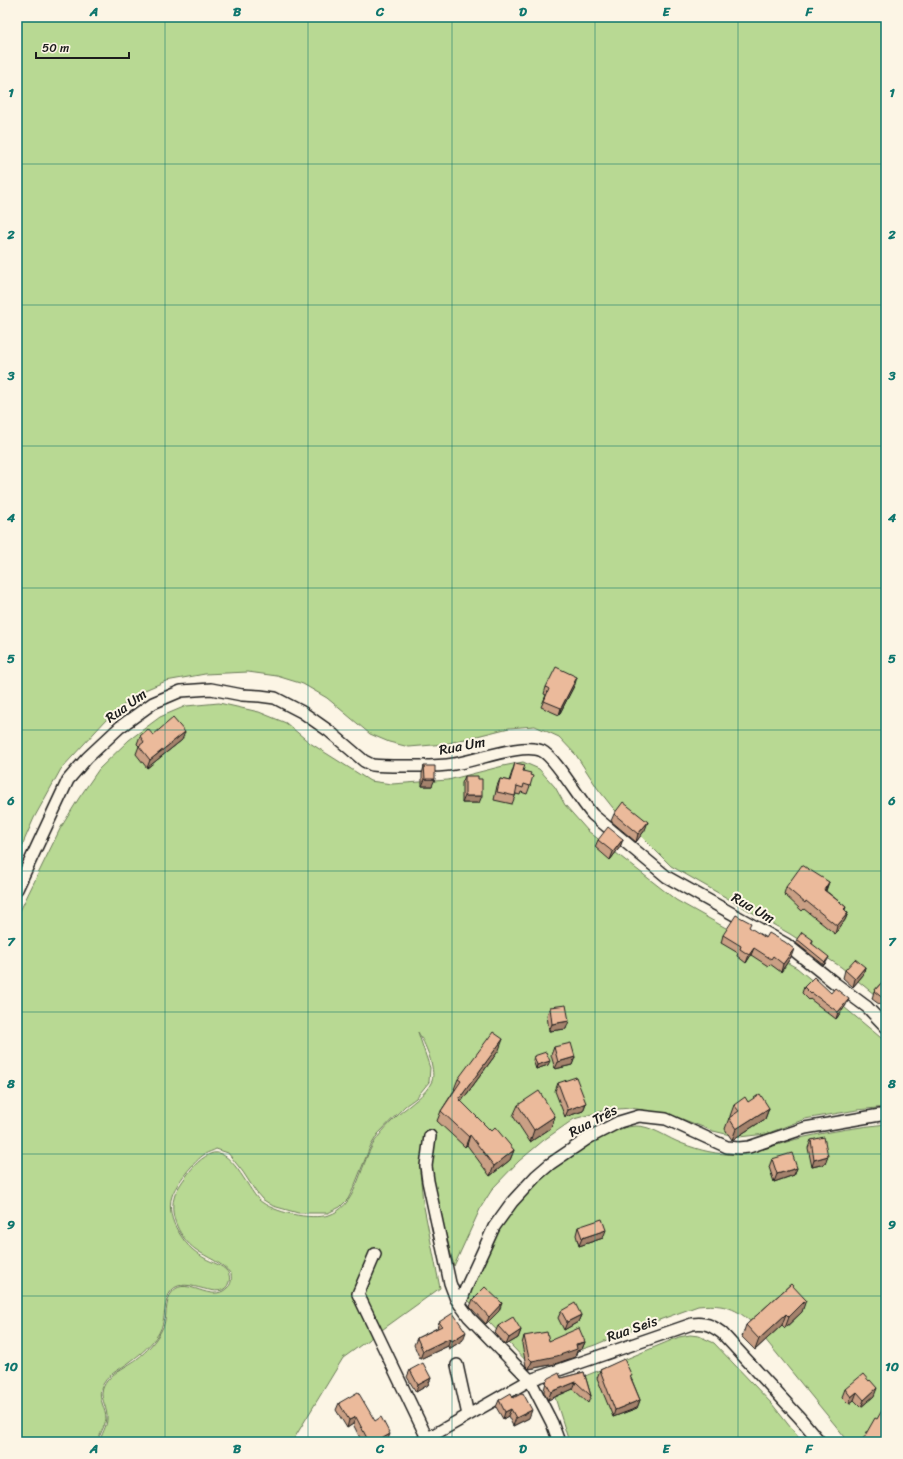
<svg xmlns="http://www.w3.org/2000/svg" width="903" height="1459" font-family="Sriracha,sans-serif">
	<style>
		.green { fill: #b8d993; stroke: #6a7a58 }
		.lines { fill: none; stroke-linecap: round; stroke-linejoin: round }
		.street-casing { stroke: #1c1c1c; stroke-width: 14 }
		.street { stroke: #fcf5e5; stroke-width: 11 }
		.wall { fill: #caa085; stroke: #1c1c1c }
		.shaded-wall { fill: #a4826c; stroke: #1c1c1c }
		.building { fill: #ebba9b; stroke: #1c1c1c }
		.grid { fill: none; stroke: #0f766e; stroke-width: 1; stroke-opacity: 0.55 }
		.labels { text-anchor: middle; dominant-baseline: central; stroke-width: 4; stroke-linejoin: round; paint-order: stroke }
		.street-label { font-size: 14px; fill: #1c1c1c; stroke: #fcf5e5 }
		.neatline { fill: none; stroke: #0f766e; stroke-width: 1.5 }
		.grid-label { font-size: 13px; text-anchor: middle; font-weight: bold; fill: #0f766e }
	</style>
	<rect width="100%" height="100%" fill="#fcf5e5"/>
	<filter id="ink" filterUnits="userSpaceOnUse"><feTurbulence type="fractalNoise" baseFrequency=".025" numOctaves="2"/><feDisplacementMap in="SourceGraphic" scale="8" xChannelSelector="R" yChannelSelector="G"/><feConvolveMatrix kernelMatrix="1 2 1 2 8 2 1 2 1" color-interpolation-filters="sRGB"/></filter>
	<g filter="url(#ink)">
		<path class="green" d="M 17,17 L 886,17 L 886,1004 L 841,967 L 790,934 L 671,866 L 613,808 L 598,789 L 576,755 L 559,737 L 535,726 L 509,728 L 445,744 L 409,747 L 389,742 L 370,734 L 327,698 L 303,684 L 277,676 L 248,672 L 205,674 L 166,681 L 138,693 L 106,720 L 61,769 L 34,818 L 17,857 Z
			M 219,703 L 259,712 L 286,723 L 310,743 L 370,781 L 392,784 L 448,780 L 503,766 L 523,762 L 539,769 L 555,787 L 565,805 L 588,831 L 676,900 L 797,968 L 886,1042 L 886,1107 L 857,1110 L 805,1119 L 766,1134 L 739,1137 L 713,1131 L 672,1115 L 631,1108 L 606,1110 L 574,1119 L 544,1140 L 519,1161 L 493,1188 L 481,1207 L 454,1266 L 432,1184 L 426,1134 L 420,1172 L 423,1202 L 440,1288 L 343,1358 L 292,1442 L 100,1442 C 101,1434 107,1427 107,1419 C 108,1410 101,1399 102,1392 C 105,1375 125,1368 137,1359 C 147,1351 155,1342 161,1331 C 169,1319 163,1302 173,1291 C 187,1276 211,1304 227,1288 C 231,1285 232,1280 231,1274 C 222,1262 207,1258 195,1249 C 180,1238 169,1216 174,1198 C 175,1192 179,1187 182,1182 C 190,1171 197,1160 210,1154 C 230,1145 247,1188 259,1200 C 274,1213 310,1220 329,1215 C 355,1207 359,1172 370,1150 C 376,1137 387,1126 398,1115 C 409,1105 426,1095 432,1081 C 436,1068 425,1043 418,1032 L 430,1068 L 429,1082 L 416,1098 L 405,1106 L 378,1134 L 370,1147 L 354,1187 L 348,1199 L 340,1207 L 328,1213 L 298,1213 L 273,1206 L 262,1199 L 256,1192 L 243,1172 L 228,1153 L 216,1149 C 213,1151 208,1152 205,1154 C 195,1160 175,1185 172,1196 C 168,1207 172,1222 178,1231 C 182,1238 187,1245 193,1250 C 197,1253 202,1257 206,1259 C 215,1264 233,1268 229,1282 C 222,1305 186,1274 172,1290 C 162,1301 167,1319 159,1333 C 152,1344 142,1353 131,1361 C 120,1370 106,1374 101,1389 C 98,1399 106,1409 106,1419 C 105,1427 99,1434 98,1442 L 17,1442 L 17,917 L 60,829 L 79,798 L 99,769 L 129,740 L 160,717 L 186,706 Z
			M 886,1124 L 886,1442 L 849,1442 L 751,1322 C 734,1306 720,1304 698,1306 L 623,1333 L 595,1345 L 531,1366 L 467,1299 C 477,1275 486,1249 499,1227 C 520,1192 594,1127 637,1126 C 650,1126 665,1136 676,1141 C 692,1148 712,1154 729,1154 C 757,1154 779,1143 805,1137 C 832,1131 859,1127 886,1124 Z
			M 690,1335 L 699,1336 L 714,1343 L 772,1404 L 802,1442 L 569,1442 L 553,1391 L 566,1384 L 679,1337 Z"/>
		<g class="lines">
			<g class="street-casing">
				<path id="street" d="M 17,889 L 68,780 L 87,758 L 120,727 L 153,703 L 181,691 L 211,689 L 242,695 L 260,696 L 275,698 L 302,712 L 329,731 L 364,761 L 372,765 C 382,766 392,766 402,766 C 419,766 436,767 454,764 C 476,761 523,742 542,751 C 556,758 580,801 593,815 L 667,877 L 786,944 L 836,984 L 867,1007 L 886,1027
					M 430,1136 L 426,1166 L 428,1181 L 450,1283 L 456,1299 L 469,1317 L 530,1380 L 552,1423 L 559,1442
					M 375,1254 L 358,1294 L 427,1438
					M 460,1305 L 466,1288 L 494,1227 L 512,1202 L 536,1176 L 550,1164 L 590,1137 L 619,1122 L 639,1116 L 666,1119 L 727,1147 L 739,1148 L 749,1147 L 805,1128 L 886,1114
					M 457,1365 L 468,1415
					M 421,1442 L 530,1380 L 692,1324 C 705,1322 711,1325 722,1333 L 800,1418 L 820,1442"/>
			</g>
			<use href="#street" class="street"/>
		</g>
		<path class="wall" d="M 575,684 L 559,715 L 541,707 L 546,695 L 544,694 L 546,687 Z
			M 153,735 L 182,740 L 147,768 L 136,754 L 139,746 L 137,744 L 140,736 Z
			M 515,763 L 523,771 L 530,775 L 530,786 L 527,794 L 521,792 L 520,795 L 516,794 L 512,804 L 494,800 L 497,786 L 500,779 L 509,781 Z
			M 424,766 L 432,786 L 422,786 L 422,774 Z
			M 465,776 L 479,803 L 462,803 L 462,783 Z
			M 614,814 L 645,830 L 636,842 L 611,821 Z
			M 623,839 L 620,847 L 610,860 L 595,847 L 598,840 Z
			M 829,882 L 826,891 L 846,907 L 845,910 L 848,913 L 845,920 L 835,934 L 804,909 L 802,911 L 784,894 L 786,887 Z
			M 749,928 L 791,957 L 781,972 L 770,964 L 768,966 L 751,955 L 746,963 L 737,956 L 738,953 L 721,943 L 723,935 Z
			M 797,939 L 813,940 L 812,944 L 827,961 L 824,965 L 796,943 Z
			M 865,967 L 863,975 L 853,987 L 843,978 L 845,970 Z
			M 884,980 L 886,1003 L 883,1007 L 872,999 L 874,991 Z
			M 804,987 L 831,993 L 846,1005 L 836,1019 L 810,999 L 809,1000 L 802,993 Z
			M 550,1007 L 566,1029 L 549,1031 L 547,1015 Z
			M 554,1047 L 575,1057 L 572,1065 L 555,1069 L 551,1055 Z
			M 499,1050 L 461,1102 L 491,1131 L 514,1150 L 510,1160 L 490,1176 L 467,1145 L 465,1147 L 437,1121 L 441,1111 L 455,1089 L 454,1089 L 458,1079 Z
			M 534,1056 L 548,1065 L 536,1069 L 533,1060 Z
			M 558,1083 L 586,1103 L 583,1111 L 565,1117 L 555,1091 Z
			M 748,1102 L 769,1108 L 765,1119 L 732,1140 L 725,1129 L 729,1118 L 730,1117 L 730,1116 L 734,1105 Z
			M 518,1105 L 555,1116 L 551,1128 L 530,1142 L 513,1116 Z
			M 811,1140 L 828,1156 L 825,1164 L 812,1167 L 808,1148 Z
			M 772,1159 L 797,1168 L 794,1175 L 774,1182 L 769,1167 Z
			M 578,1227 L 603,1238 L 579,1246 L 576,1235 Z
			M 791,1284 L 802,1312 L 785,1328 L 782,1325 L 755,1350 L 742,1337 L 746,1325 Z
			M 473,1299 L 499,1311 L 486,1324 L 470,1307 Z
			M 561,1311 L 581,1315 L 578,1322 L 564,1330 L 558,1318 Z
			M 439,1322 L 463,1340 L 449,1349 L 448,1346 L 420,1359 L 414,1345 L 417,1338 L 437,1328 Z
			M 498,1326 L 521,1330 L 518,1338 L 506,1345 L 495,1333 Z
			M 524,1336 L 549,1341 L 585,1342 L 582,1349 L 577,1351 L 575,1357 L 555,1364 L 529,1369 L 526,1366 L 522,1344 Z
			M 410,1370 L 431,1378 L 428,1385 L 416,1392 L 407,1377 Z
			M 600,1370 L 631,1378 L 640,1400 L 637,1408 L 613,1417 L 597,1378 Z
			M 584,1372 L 591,1396 L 588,1403 L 573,1389 L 548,1400 L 544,1393 L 544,1390 L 546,1382 L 561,1378 Z
			M 845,1389 L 874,1396 L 861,1407 L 854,1400 L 849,1404 L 842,1397 Z
			M 513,1398 L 529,1418 L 513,1426 L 508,1416 L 503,1419 L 496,1407 L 499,1400 Z
			M 339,1403 L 387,1442 L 362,1442 L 353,1424 L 347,1428 L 336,1410 Z
			M 863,1439 L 886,1442 L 862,1442 Z"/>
		<path class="shaded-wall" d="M 577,677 L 575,684 L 559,715 L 561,708 Z
			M 185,732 L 182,740 L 147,768 L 150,760 Z
			M 425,779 L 435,779 L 432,786 L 422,786 Z
			M 465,796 L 482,796 L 479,803 L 462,803 Z
			M 648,822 L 645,830 L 636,842 L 638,834 Z
			M 623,839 L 620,847 L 610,860 L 613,852 Z
			M 829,882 L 826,889 L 822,897 L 824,890 Z
			M 848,913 L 845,920 L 835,934 L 837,926 Z
			M 754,948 L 751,955 L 746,963 L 749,955 Z
			M 794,949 L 791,957 L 781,972 L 783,964 Z
			M 829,957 L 827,961 L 824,965 L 825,962 Z
			M 865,967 L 863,975 L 853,987 L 855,979 Z
			M 849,999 L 846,1005 L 836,1019 L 838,1012 Z
			M 886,999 L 886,1003 L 883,1007 L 885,1000 Z
			M 569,1021 L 566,1029 L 549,1031 L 552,1024 Z
			M 503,1039 L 499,1050 L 455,1110 L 459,1099 Z
			M 575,1057 L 572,1065 L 555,1069 L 558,1062 Z
			M 550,1061 L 548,1065 L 536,1069 L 537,1065 Z
			M 586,1103 L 583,1111 L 565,1117 L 568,1110 Z
			M 769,1108 L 765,1119 L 732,1140 L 736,1129 Z
			M 555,1116 L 551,1128 L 530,1142 L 534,1130 Z
			M 470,1135 L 467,1145 L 465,1147 L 469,1137 Z
			M 514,1150 L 510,1160 L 490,1176 L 494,1166 Z
			M 828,1156 L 825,1164 L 812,1167 L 814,1160 Z
			M 797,1168 L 794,1175 L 774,1182 L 777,1174 Z
			M 606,1230 L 603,1238 L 579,1246 L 582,1238 Z
			M 806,1300 L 802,1312 L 785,1328 L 789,1317 Z
			M 502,1303 L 499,1311 L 486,1324 L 489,1317 Z
			M 786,1314 L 782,1325 L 755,1350 L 759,1339 Z
			M 581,1315 L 578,1322 L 564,1330 L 567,1322 Z
			M 521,1330 L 518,1338 L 506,1345 L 509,1338 Z
			M 466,1332 L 463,1340 L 449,1349 L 452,1341 Z
			M 450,1338 L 448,1346 L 420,1359 L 423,1351 Z
			M 585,1342 L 582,1349 L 577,1351 L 575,1357 L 555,1364 L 529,1369 L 532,1361 Z
			M 431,1378 L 428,1385 L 416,1392 L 418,1385 Z
			M 576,1382 L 573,1389 L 548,1400 L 551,1392 Z
			M 877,1388 L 874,1396 L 861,1407 L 864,1400 Z
			M 857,1392 L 854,1400 L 849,1404 L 851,1397 Z
			M 640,1400 L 637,1408 L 613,1417 L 615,1410 Z
			M 511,1409 L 508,1416 L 503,1419 L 505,1412 Z
			M 532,1410 L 529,1418 L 513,1426 L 516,1418 Z
			M 356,1417 L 353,1424 L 347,1428 L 349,1420 Z
			M 390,1434 L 387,1442 L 376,1442 Z"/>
		<path class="building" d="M 556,667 L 577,677 L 561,708 L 544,701 L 549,689 L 546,687 Z
			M 173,718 L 185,732 L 150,760 L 139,746 L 144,742 L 140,736 L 148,729 L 153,735 Z
			M 515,763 L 525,765 L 523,771 L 531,773 L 530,775 L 533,776 L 530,786 L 524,784 L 523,788 L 517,786 L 515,796 L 497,792 L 500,779 L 510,781 Z
			M 424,766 L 435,766 L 435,779 L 425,779 Z
			M 465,776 L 478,776 L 478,779 L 482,779 L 482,796 L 465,796 Z
			M 623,802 L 648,822 L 638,834 L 614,814 Z
			M 608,827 L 623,839 L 613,852 L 598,840 Z
			M 802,865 L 829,882 L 824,890 L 846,907 L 844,909 L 848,913 L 837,926 L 806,901 L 805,903 L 786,887 Z
			M 736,915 L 751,923 L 749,927 L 766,938 L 769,933 L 785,942 L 794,949 L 783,964 L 773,956 L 771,959 L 754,948 L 749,955 L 740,949 L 741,946 L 723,935 Z
			M 802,932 L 813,940 L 811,943 L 829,957 L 825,962 L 797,939 Z
			M 855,959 L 865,967 L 855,979 L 845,970 Z
			M 814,977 L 831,993 L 835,988 L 849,999 L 838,1012 L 812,993 L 811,994 L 804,987 Z
			M 884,980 L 886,981 L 886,999 L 885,1000 L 874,991 Z
			M 566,1005 L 569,1021 L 552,1024 L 550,1007 Z
			M 493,1032 L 503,1039 L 459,1099 L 491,1131 L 495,1127 L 514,1150 L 494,1166 L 470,1135 L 469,1137 L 441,1111 L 461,1081 L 458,1079 Z
			M 571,1043 L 575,1057 L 558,1062 L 554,1047 Z
			M 546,1052 L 550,1061 L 537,1065 L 534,1056 Z
			M 576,1077 L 586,1103 L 568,1110 L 558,1083 Z
			M 539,1091 L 555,1116 L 534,1130 L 518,1105 Z
			M 760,1094 L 769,1108 L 736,1129 L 729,1118 L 739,1111 L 734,1105 L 745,1097 L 748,1102 Z
			M 824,1137 L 828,1156 L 814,1160 L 811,1140 Z
			M 792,1153 L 797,1168 L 777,1174 L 772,1159 Z
			M 602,1219 L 606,1230 L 582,1238 L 578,1227 Z
			M 791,1284 L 806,1300 L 789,1317 L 786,1314 L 759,1339 L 746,1325 Z
			M 485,1287 L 502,1303 L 489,1317 L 473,1299 Z
			M 575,1303 L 581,1315 L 567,1322 L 561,1311 Z
			M 453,1313 L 466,1332 L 452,1341 L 450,1338 L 423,1351 L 417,1338 L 442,1326 L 439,1322 Z
			M 513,1317 L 521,1330 L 509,1338 L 498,1326 Z
			M 579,1328 L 585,1342 L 576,1344 L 577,1349 L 557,1356 L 532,1361 L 529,1358 L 524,1336 L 547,1332 L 549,1341 Z
			M 624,1359 L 632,1376 L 630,1376 L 640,1400 L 615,1410 L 600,1370 Z
			M 423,1363 L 431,1378 L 418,1385 L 410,1370 Z
			M 584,1372 L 591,1396 L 576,1382 L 551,1392 L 547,1385 L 546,1382 L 549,1378 L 559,1373 L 561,1378 Z
			M 863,1374 L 869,1381 L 870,1380 L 877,1388 L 864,1400 L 857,1392 L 851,1397 L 845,1389 Z
			M 358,1392 L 375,1421 L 381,1417 L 390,1434 L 376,1442 L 369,1442 L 356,1417 L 349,1420 L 339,1403 Z
			M 511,1393 L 513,1398 L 523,1393 L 532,1410 L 516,1418 L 511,1409 L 505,1412 L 499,1400 Z
			M 884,1407 L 886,1408 L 886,1442 L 869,1442 L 863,1439 L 875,1418 L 877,1419 Z"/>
	</g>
	<path class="grid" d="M 165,17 L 165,1442M 308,17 L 308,1442M 452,17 L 452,1442M 595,17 L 595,1442M 738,17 L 738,1442M 17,164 L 886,164M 17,305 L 886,305M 17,446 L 886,446M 17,588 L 886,588M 17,730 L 886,730M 17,871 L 886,871M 17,1012 L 886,1012M 17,1154 L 886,1154M 17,1296 L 886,1296"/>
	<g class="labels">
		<g class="street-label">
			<text transform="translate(126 706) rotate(-36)">Rua Um</text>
			<text transform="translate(462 746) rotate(-11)">Rua Um</text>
			<text transform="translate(753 908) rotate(30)">Rua Um</text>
			<text transform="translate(593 1121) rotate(-28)">Rua Três</text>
			<text transform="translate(632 1329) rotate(-19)">Rua Seis</text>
		</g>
	</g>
	<rect width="903" height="1459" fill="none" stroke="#fcf5e5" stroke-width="44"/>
	<path d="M36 52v6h93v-6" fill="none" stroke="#1c1c1c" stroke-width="2"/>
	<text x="42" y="52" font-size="12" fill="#1c1c1c" stroke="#fcf5e5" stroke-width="3" paint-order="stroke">50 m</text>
	<rect x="22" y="22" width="859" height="1415" class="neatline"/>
	<g class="grid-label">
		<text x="94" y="16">A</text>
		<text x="237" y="16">B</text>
		<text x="380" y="16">C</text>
		<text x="523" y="16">D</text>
		<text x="666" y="16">E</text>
		<text x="809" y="16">F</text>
		<text x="11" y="97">1</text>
		<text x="892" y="97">1</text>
		<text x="11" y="239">2</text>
		<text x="892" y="239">2</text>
		<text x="11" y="380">3</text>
		<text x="892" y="380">3</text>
		<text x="11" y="522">4</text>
		<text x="892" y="522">4</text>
		<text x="11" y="663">5</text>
		<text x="892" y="663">5</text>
		<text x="11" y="805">6</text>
		<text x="892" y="805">6</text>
		<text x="11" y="946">7</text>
		<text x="892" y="946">7</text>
		<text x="11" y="1088">8</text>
		<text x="892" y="1088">8</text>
		<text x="11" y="1229">9</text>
		<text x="892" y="1229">9</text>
		<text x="11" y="1371">10</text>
		<text x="892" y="1371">10</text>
		<text x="94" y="1453">A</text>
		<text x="237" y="1453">B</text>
		<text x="380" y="1453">C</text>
		<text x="523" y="1453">D</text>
		<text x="666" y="1453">E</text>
		<text x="809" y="1453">F</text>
	</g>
</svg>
